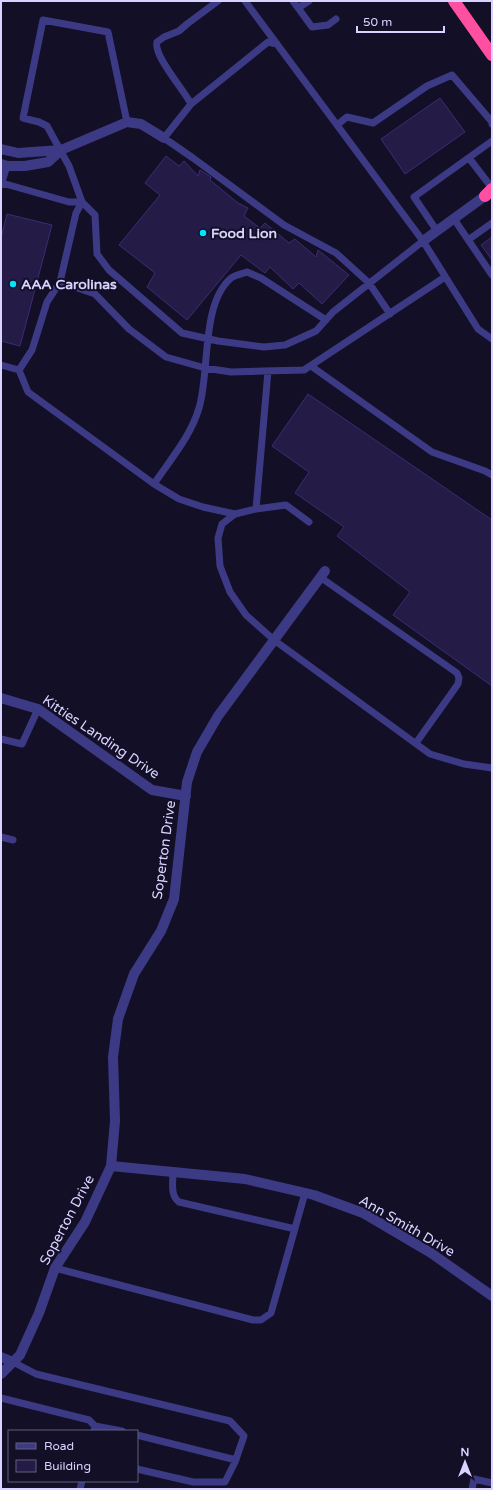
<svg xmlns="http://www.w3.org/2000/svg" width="493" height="1490" font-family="'Varela Round',sans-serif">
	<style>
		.building { fill: #241b47; stroke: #3b2d73 }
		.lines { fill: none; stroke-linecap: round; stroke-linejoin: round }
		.lane { stroke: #3d3a85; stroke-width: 7 }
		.street { stroke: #3d3a85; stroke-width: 10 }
		.highway { stroke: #ff4fa3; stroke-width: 12 }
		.poi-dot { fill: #00e5ff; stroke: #130f26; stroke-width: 1.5 }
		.labels { text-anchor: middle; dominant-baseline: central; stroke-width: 4; stroke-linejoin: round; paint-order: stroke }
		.poi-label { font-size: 14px; font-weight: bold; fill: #d9d4ff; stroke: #130f26; text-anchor: start }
		.street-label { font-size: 14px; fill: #d9d4ff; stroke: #130f26 }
	</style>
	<rect width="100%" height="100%" fill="#130f26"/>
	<path class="building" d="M 440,98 L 465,132 L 405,174 L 381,139 Z
		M 166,156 L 179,166 L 184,161 L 198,176 L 200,170 L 211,177 L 210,180 L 238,203 L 248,208 L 244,216 L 260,228 L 265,223 L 289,243 L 295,239 L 316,257 L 318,250 L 349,275 L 322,304 L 299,283 L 293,289 L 270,267 L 265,273 L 241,255 L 187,320 L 147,287 L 155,273 L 119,245 L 160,195 L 145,183 Z
		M 7,214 L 52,225 L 20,346 L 1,341 L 1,238 Z
		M 492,237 L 492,260 L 481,245 Z
		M 308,394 L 492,520 L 492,686 L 393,615 L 410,592 L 337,536 L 344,527 L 295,493 L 309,472 L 272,446 Z"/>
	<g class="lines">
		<path class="lane" d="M 245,1 L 423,241 L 478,329 L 492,339
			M 293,1 L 312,27 L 328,25 L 336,19
			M 298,8 L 309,1
			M 277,44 L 268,42 L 191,104 L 164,138 L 193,158 L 284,225 L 336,253 L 369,283 L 390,314
			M 191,104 C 184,90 153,55 157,42 L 164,37 L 179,31 L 187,24 L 218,1
			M 127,122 L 108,32 L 43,20 L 23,118 L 39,122 L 47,126 L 69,166 L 82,202 L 76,213 L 60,282 L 95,294 L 129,329 L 166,357 L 205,368 L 231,372 L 304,370 L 445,277
			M 337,125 L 347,117 L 373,123 L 427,86 L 452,75 L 492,122 L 492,124
			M 469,158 L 492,188
			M 2,183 L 69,202 L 82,202 L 95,215 L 97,254 L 109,270 L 182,333 L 218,341 L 264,347 L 285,345 L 316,331 L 333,312 L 423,241
			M 1,185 L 7,166
			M 454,219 L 492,275
			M 437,231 L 414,197 L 492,141
			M 468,240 L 492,223
			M 1,365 L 19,370 L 28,392 L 154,484 L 179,499 L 203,507 L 235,514
			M 311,366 L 432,452 L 485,471 L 492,475
			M 19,370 L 32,350 L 47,302 L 60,282
			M 268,371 L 256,509 L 235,514 L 222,524 L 218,538 L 220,566 L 230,592 L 246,615 L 274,640 L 430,754 L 464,764 L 492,768
			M 154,484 C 170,460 191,436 199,408 C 210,372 201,305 230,279 C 234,275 242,274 247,272 L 261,278 L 326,320
			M 256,509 L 286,505 L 309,522
			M 320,577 L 457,673 L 459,678 L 458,684 L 416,743
			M 1,739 L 22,744 L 38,709
			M 1,837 L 13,840
			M 173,1172 C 173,1183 170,1195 179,1202 L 295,1229
			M 55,1268 L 253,1320 L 261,1320 L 271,1313 L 305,1193
			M 13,1362 L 36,1374 L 230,1421 L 244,1436 L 235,1462 L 225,1482 L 193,1482 L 137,1469
			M 1,1398 L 89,1420 L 95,1426 L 94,1431
			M 95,1426 L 122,1431
			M 137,1435 L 236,1460
			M 80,1489 L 82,1481
			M 472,1489 L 474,1479 L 492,1483"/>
		<path class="street" d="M 1,149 L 18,153 L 61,150
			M 1,164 L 7,166 L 25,166 L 48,162 L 61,150 L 127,122 L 141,124 L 164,138
			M 423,241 L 485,196
			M 1,698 L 38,709 L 152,790 L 186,796
			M 111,1166 L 245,1179 L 314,1195 L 363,1213 L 431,1253 L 492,1296
			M 1,1357 L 13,1362
			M 1,1374 L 20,1355 L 39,1313 L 55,1268 L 85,1222 L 111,1166 L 115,1121 L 113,1057 L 118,1019 L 134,974 L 161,931 L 174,899 L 187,782 L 197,752 L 218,716 L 325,571"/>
		<path class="highway" d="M 454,1 L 492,55
			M 485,196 L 492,189"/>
	</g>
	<g class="poi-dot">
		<circle cx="203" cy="233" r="4"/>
		<circle cx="13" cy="284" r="4"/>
	</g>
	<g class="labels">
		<g class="poi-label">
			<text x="211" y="233">Food Lion</text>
			<text x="21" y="284">AAA Carolinas</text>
		</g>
		<g class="street-label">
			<text transform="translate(101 737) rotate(34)">Kitties Landing Drive</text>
			<text transform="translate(164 850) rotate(-82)">Soperton Drive</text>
			<text transform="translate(67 1220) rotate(-62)">Soperton Drive</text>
			<text transform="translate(407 1226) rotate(30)">Ann Smith Drive</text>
		</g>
	</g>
	<rect width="493" height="1490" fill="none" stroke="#d9d4ff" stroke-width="4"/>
	<rect x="8" y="1430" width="130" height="52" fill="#130f26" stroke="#625e7d"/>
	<rect x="16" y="1443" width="20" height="6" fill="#3d3a85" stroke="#625e7d"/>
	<text x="44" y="1450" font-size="12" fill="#d9d4ff">Road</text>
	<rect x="16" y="1460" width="20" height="12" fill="#241b47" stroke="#625e7d"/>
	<text x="44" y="1470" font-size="12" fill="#d9d4ff">Building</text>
	<g transform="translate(465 1462)" stroke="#130f26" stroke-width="3" paint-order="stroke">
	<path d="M0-3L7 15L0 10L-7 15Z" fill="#d9d4ff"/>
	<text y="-6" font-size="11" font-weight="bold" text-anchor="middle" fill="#d9d4ff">N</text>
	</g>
	<path d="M357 26v6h87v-6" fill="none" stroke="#d9d4ff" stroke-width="2"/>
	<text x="363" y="26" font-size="12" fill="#d9d4ff" stroke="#130f26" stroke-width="3" paint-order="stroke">50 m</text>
</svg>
